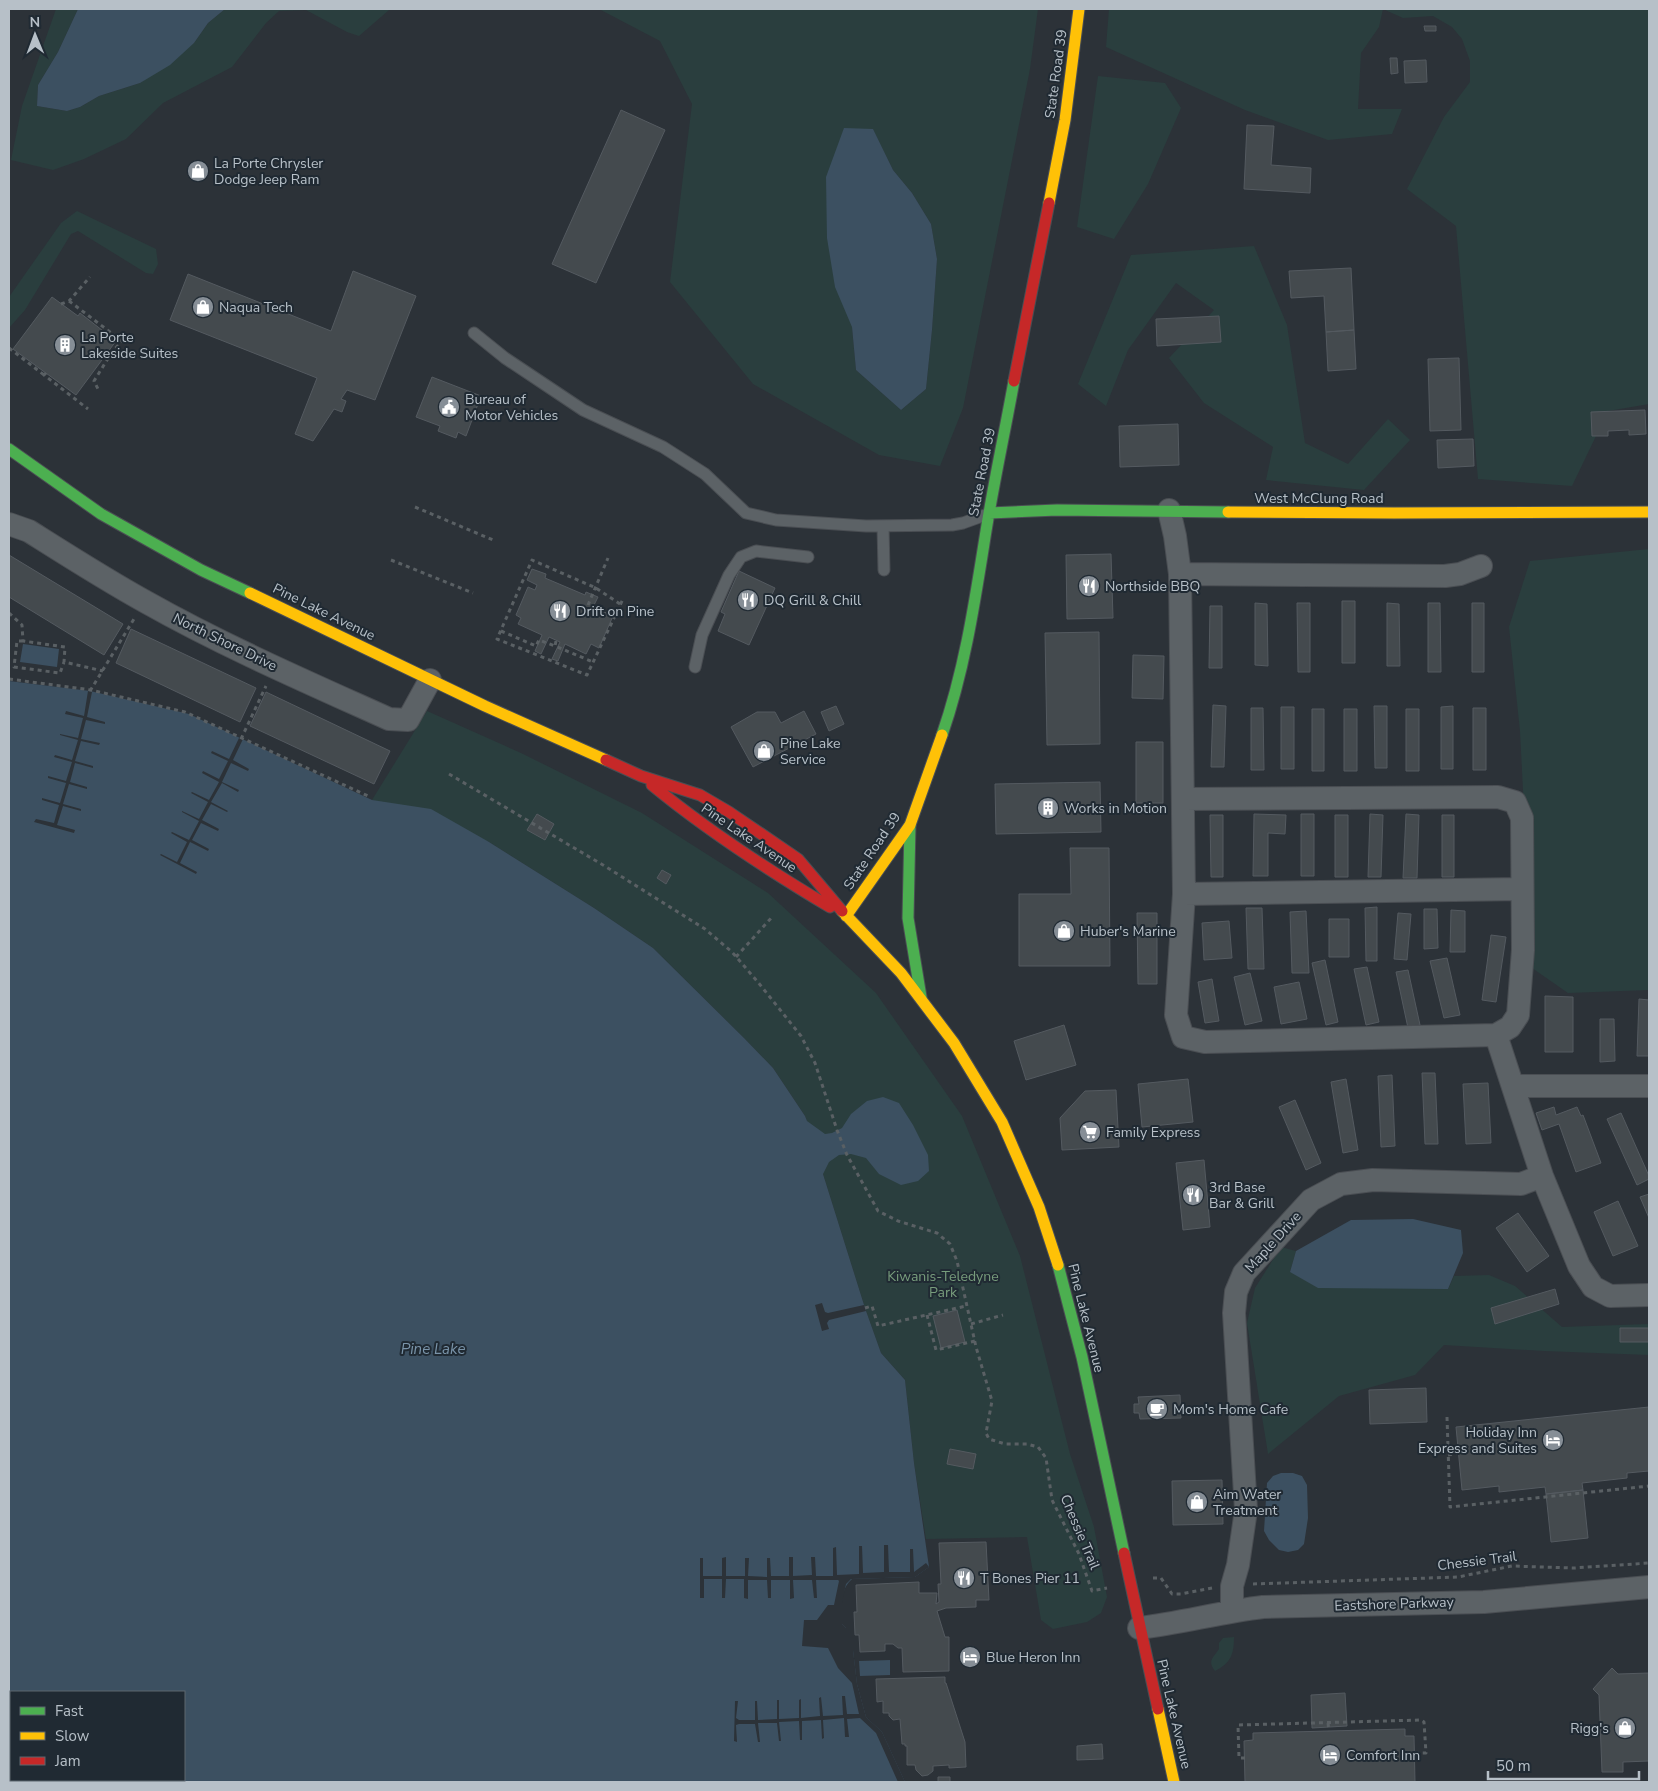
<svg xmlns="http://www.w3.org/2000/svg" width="1658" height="1791" font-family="'Nunito Sans',sans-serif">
<rect width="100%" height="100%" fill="#2c3238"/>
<path fill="#2a3e3e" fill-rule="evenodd" d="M56 9H78L58 52 38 85 37 106 67 111 80 107 99 96 140 83 194 43 208 23 225 9H427L389 10 359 36 347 32 306 10 279 11 266 23 232 67 163 103 126 139 84 159 53 170 11 160 22 106Z
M599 9H1038L1030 69 963 408 940 466 879 455 753 384 670 282 692 104 660 41ZM873 130 893 170 912 193 931 224 937 259 932 330 926 389 901 410 856 370 852 327Z
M1109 9H1649V404L1608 411 1572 486 1478 479 1456 226 1407 189 1444 117 1470 82V61L1462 39 1452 27 1433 16 1403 18 1383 9 1379 27 1361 53 1358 109H1402L1392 134 1328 140 1245 110 1106 47Z
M1098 76 1165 83 1181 108 1148 184 1114 239 1077 227Z
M77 211 156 249 158 264 153 274 146 273 78 231 71 234 25 310 9 328V297L61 223Z
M1254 246 1287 325 1305 443 1348 464 1388 419 1410 440 1364 490 1266 480 1273 447 1204 403 1169 358 1214 310 1176 283 1128 350 1106 406 1078 384 1131 255Z
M1649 549V990L1568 993 1532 968 1520 731 1509 627 1530 561Z
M427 711 521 753 642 813 768 893 876 993 962 1116 1020 1256 1070 1454 1094 1527 1107 1597 1101 1613 1087 1622 1053 1629 1041 1620 1027 1537 926 1539 914 1463 905 1380 881 1353 865 1308 823 1174 818 1150 805 1116 773 1068 744 1038 653 948 594 908 489 842 372 800Z
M1281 1247 1296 1251 1290 1272 1448 1289 1454 1276 1489 1275 1515 1286 1562 1327 1649 1324V1355L1544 1351 1444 1345 1415 1375 1339 1396 1268 1454 1247 1323 1255 1288Z
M1234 1637C1234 1654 1231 1663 1215 1671 1207 1661 1213 1658 1219 1649V1643L1223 1638Z"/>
<path fill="#3c5061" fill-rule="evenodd" d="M78 9H225L208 23 194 43 170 65 140 83 99 96 80 107 67 111 37 106 38 85 58 52Z
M844 128 873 129 893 170 912 193 931 224 937 259 932 330 926 389 901 410 856 370 852 327 835 287 827 238 826 177Z
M23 644 59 649 57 667 20 662Z
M9 681 90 691 189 714 372 800 431 809 489 842 594 908 653 948 744 1038 773 1068 805 1116 807 1121 825 1134 832 1133 842 1128 851 1114 867 1101 883 1097 899 1103 913 1125 928 1155 929 1171 918 1181 901 1185 879 1174 866 1158 851 1154 839 1155 829 1162 823 1174 865 1308 881 1353 905 1380 914 1463 929 1567 915 1577 852 1579C839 1590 842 1609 842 1624L846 1628H853V1650L857 1684 866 1717 882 1732 905 1782H9ZM11 1692H184V1780H11Z
M1413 1219 1461 1230 1463 1253 1448 1289 1318 1288 1290 1272 1296 1251 1351 1220Z
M1281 1473H1293L1302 1476 1307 1485 1308 1518 1304 1544 1298 1550 1288 1552 1279 1550 1269 1540 1264 1531 1267 1483 1273 1476Z
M890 1660V1675L860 1676 859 1661Z"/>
<path fill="#2c3238" d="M88 691 92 692 87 717 105 722V724L86 720 81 739 100 743 99 745 81 741 75 761 93 766V768L75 763 70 782 87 787V789L69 784 63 804 81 809V811L63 806 57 825 75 830 74 833 34 822 36 819 54 823 59 805 42 800V798L60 803 66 783 48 778V776L66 781 72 762 54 757 55 755 72 760 78 740 60 735V734L78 738 83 718 65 714 66 711 84 716Z
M239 738 243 739 233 760 249 769 248 771 231 763 222 782 239 790 238 792 222 783 211 802 228 811 227 812 211 804 202 820 219 829 218 831 201 823 192 840 209 849 208 851 190 842 180 863 197 872 196 874 160 855 161 854 177 862 187 842 171 833 172 832 189 840 199 821 182 812V811L199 819 208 802 191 793 192 792 209 800 219 782 202 773 203 771 219 779 228 761 211 753 212 751 229 759Z
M822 1303 825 1312 828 1313 864 1305 866 1311 829 1320 827 1323 829 1329 822 1331 815 1305Z
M884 1545H888L889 1572H910V1549H913L914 1572 926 1563 929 1567 915 1577 851 1579 846 1584 842 1603V1624L846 1628H853V1650L857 1684 866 1717 882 1732 905 1782H898L876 1733 860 1718 847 1719 849 1737H845L844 1718 823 1720 824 1738 822 1739 821 1720 802 1721V1740H800L799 1721 779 1722 781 1741H779L777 1723H758L760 1742H758L755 1724H739L736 1725 737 1742 734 1741 735 1701H738L736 1718 739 1720H755V1701H757L758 1720 777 1719V1700H779V1719L799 1718V1700L801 1699V1718L820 1716 819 1698 821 1697 823 1716 843 1715 842 1696H845L847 1714H859L852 1683 838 1668 828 1648 802 1646 804 1620H817L828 1605H834L839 1581 838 1580H816L817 1598H814L812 1580H793L794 1598 790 1599V1580H771V1598H768L767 1580H748V1599L744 1598V1579H726L725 1598H722V1579H704V1598H700V1558H703V1576H722V1558L726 1557V1576H745V1558H749L748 1576 767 1577V1558H770L771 1576H789V1557H793V1576L812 1575 811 1557H815L816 1576H833V1548L836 1547 837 1575 859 1574V1546H862L863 1573 884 1572Z"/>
<path fill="#444a4e" stroke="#545a60" d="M1424 26H1436V31H1425Z
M1390 58H1397L1398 73 1391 74Z
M1426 60 1427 82 1405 83 1404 61Z
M621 110 665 130 596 283 552 264Z
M1247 125 1274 126 1271 165 1311 168 1310 193 1244 189Z
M1351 268 1354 330 1326 332 1324 296 1291 298 1289 271Z
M353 271 416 296 375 400 347 390 341 399 346 401 342 412 334 409 313 441 295 434 317 378 170 320 188 274 331 331Z
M52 297 78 316 80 313 116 341 76 395 13 349Z
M1219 316 1221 342 1157 346 1156 319Z
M1354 330 1356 369 1328 371 1326 332Z
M1459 358 1461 430 1430 431 1428 359Z
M432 377 481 396 466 436 458 432 456 438 438 431 440 426 416 417Z
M1645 410 1646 434 1629 435V430L1608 431V436H1592L1591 412Z
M1178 424 1179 465 1120 467 1119 426Z
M1473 439 1474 466 1438 468 1437 440Z
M1111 554 1113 618 1067 619 1066 555Z
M9 555 123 624 104 655 9 597Z
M532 569 546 574 545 578 585 595 586 592 598 597 593 607 613 616 599 648 591 644 586 654 565 644 558 661 552 659 560 642 549 637 541 654 535 651 542 635 518 624 521 618 516 615 528 587 535 590 537 585 527 580Z
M739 571 775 588 749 645 718 631 725 614 721 612Z
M1342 601H1355V663H1342Z
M1255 603 1267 604 1268 666 1255 665Z
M1297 603H1310V672H1298Z
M1387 603 1399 604 1400 666H1387Z
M1428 603H1440L1441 672H1428Z
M1472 603H1484V672H1472Z
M1210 606H1222V668H1209Z
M131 629 256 688 240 722 116 663Z
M1099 632 1100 744 1047 745 1045 633Z
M1133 655 1164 656 1163 699 1132 698Z
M266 692 390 751 374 784 250 726Z
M1213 705 1226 706 1224 767H1211Z
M836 706 844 724 829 731 821 712Z
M1374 706H1387V768H1375Z
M1453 706V769H1441V707Z
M1281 707H1294V769H1281Z
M1251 708H1263L1264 770H1251Z
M1473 708H1486V770H1473Z
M1312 709H1324V771H1312Z
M1344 709H1357V771H1344Z
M1406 709H1419V771H1406Z
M804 711 816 734 753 767 731 727 757 712H775L781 723Z
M1136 742H1163V803H1136Z
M1100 782 1101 832 996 834 995 784Z
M537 814 554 824 545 840 527 830Z
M1254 814 1286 815 1285 834 1268 833V876H1253Z
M1301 814H1314V876H1301Z
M1370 814 1383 815 1381 877H1368Z
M1406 814 1419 815 1417 878H1403Z
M1210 815H1223V877H1211Z
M1335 815H1348V877H1335Z
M1442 815H1454V877H1442Z
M1070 848H1109L1110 966H1019V894H1071Z
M662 870 671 875 666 884 657 878Z
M1377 907V961H1366L1365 908Z
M1246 908H1262L1264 969H1248Z
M1424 909H1437L1438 948 1424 949Z
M1451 910 1465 911V952H1450Z
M1306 911 1309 973H1292L1290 912Z
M1137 913H1157V984H1138Z
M1398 913 1411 914 1407 960 1394 959Z
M1329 919H1349V957H1329Z
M1229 921 1232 958 1204 960 1202 923Z
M1491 935 1506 937 1496 1002 1482 1000Z
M1447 958 1460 1015 1444 1018 1430 961Z
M1325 960 1338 1022 1326 1025 1312 963Z
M1367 967 1379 1022 1366 1025 1354 969Z
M1408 970 1420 1025 1408 1028 1396 972Z
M1250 973 1262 1021 1245 1025 1234 977Z
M1212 979 1219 1021 1205 1023 1198 982Z
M1299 982 1307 1019 1281 1024 1274 987Z
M1545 996 1573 997V1052H1545Z
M1639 999 1649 1000V1056H1637Z
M1600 1019H1614L1615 1061 1600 1062Z
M1064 1025 1076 1065 1026 1080 1014 1041Z
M1422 1073H1435L1438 1144H1425Z
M1392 1075 1395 1146 1381 1147 1378 1076Z
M1188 1079 1193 1122 1142 1127 1138 1084Z
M1346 1079 1358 1150 1343 1153 1331 1082Z
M1488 1083 1491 1143 1466 1144 1463 1084Z
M1116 1090 1119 1147 1062 1150 1060 1118 1085 1091Z
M1295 1100 1321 1163 1306 1170 1279 1107Z
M1554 1107 1556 1115 1577 1107 1581 1116 1583 1115 1601 1163 1576 1172 1559 1124 1542 1130 1536 1113Z
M1621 1113 1649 1176V1179L1637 1185 1607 1119Z
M1204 1160 1210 1227 1183 1230 1176 1163Z
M1649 1194V1218L1640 1197Z
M1618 1201 1638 1246 1613 1256 1594 1212Z
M1518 1213 1549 1256 1527 1272 1496 1228Z
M1555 1289 1559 1304 1495 1324 1491 1308Z
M957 1310 965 1342 941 1348 933 1316Z
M1620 1328H1649V1342H1620Z
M1426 1388 1427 1422 1370 1424 1369 1390Z
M1180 1395 1181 1418 1140 1419 1139 1413H1134V1404H1139L1138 1397Z
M1649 1407V1471L1627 1473V1478L1582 1483 1583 1490 1546 1494 1545 1487 1499 1492V1486L1462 1490 1456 1427Z
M950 1449 976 1454 973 1469 947 1464Z
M1222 1480 1223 1524 1173 1525 1172 1481Z
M1583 1490 1588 1538 1551 1542 1546 1494Z
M986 1542 989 1600H976V1607L946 1608 937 1611 945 1637H949V1671L903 1672 902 1648H898L893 1644H885V1651L860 1652 859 1635H855L854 1612H857L856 1585 919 1582V1593H937L936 1604 939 1602 938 1584H941L939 1543Z
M1612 1668 1618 1674 1649 1673V1761L1623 1762V1772H1602L1599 1695 1593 1689Z
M945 1677V1683H946L965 1742 966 1767 949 1768V1765L933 1766V1771L928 1775 922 1776 916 1770 915 1765H907V1746H905V1744H902L900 1719 893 1720 889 1716V1713H883V1701L877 1702 876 1679Z
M1345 1693 1347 1726 1312 1728 1311 1695Z
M1405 1729V1736H1414L1415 1782H1245L1244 1741 1253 1740V1733Z
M1102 1744 1103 1759 1077 1760V1746Z
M938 1777H950V1782H938Z"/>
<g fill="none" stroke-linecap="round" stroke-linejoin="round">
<g stroke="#4a4e53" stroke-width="13">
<path id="lane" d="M474 333 505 358 583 410 663 447 705 474 746 513 776 520 866 526 952 525 963 523 988 514
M883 526 884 570
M695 667 702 635 729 575 741 557 756 551 808 557"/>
</g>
<g stroke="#4a4e53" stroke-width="24">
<path id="street" d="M1169 510 1175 536 1180 574 1184 894 1176 1015 1183 1037 1205 1042 1496 1035 1510 1027 1518 1015 1523 950 1522 818 1515 802 1498 797 1183 799
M9 524 29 531C67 555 106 580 146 602 224 646 307 682 389 719L408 720 430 680
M1180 574 1445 576 1460 574 1481 566
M1184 894 1521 889
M1496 1035 1542 1176 1579 1266 1593 1287 1610 1296 1649 1295
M1513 1086H1649
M1232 1611V1586L1238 1565 1246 1510 1234 1313 1236 1292 1244 1273 1311 1200 1341 1184 1373 1180 1521 1184 1542 1176
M1139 1628C1181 1623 1221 1612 1263 1607L1484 1602 1649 1587"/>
</g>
<g stroke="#4a4e53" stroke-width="13">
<path id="fast" d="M9 449 101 514 201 570 250 593
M989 513 1057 510 1228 512
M942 735C965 669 975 600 986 531 994 481 1005 431 1014 381
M910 825 908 918 921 997
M1058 1265 1082 1357 1124 1553"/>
</g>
<g stroke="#4a4e53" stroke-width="13">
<path id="slow" d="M1049 203 1065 120 1079 9
M1228 512 1394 513 1649 512
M250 593 485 706 606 760
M842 911 901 973 954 1043 1002 1122 1039 1207 1058 1265
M846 916 910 825 942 735
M1158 1709 1174 1782"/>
</g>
<g stroke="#4a4e53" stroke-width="13">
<path id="jam" d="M1014 381 1049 203
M606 760 641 776 700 795 729 812 798 859 842 911
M652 785C708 831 768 870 830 907
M1124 1553 1158 1709"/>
</g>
<path stroke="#5a6064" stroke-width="3" stroke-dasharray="4 4" stroke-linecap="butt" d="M69 301 122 341 112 352 94 381 99 391
M61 304 69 301 90 277
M9 348 44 375 42 378
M46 373 44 375 88 409
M415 507 493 540
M391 560 473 593
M620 604 596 588 532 560 497 639 587 675 623 599
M588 605 608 558
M9 613 22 625 23 641 65 647 64 662 103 671
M501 631 536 646 539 640 555 646
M23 641H17L14 667 60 673 64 662
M556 641 555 646 593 662
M9 679 91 690 185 712 368 796
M90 691 134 619
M241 739 266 686
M449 774 603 865 705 929 732 952 757 981 801 1036 815 1063 837 1130 847 1155 878 1211 898 1221 937 1233 950 1244 957 1261 976 1347 992 1401 986 1433 989 1439 1005 1444H1027L1038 1447 1046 1458 1052 1500 1079 1554 1092 1591 1107 1588
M736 957 773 916
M865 1308 872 1306 878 1326 966 1306
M927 1315 936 1350 975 1341
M971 1324 1003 1315
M1447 1417 1450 1507 1649 1486
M1448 1455 1458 1453
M1153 1578H1161L1172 1594H1181L1212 1588
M1253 1584 1458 1577 1512 1566 1574 1568 1649 1563
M1328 1723 1329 1731
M1245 1758H1239L1238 1725 1421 1720 1424 1722 1426 1753H1415"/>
<use href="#lane" stroke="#5c6266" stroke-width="11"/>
<use href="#street" stroke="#5c6266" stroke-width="22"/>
<use href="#fast" stroke="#4caf50" stroke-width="11"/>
<use href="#slow" stroke="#ffc107" stroke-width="11"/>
<use href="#jam" stroke="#c62828" stroke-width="11"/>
</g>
<defs>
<g id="shop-disc" transform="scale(1.125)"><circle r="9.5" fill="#868e96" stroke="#202a33"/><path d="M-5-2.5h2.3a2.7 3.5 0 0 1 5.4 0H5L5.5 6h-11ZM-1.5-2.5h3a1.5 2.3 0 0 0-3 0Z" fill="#fff"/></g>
<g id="building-disc" transform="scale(1.125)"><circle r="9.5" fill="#868e96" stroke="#202a33"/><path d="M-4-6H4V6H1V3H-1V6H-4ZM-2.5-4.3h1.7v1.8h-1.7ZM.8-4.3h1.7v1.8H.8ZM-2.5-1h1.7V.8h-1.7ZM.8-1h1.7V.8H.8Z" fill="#fff"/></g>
<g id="civic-disc" transform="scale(1.125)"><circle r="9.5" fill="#868e96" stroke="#202a33"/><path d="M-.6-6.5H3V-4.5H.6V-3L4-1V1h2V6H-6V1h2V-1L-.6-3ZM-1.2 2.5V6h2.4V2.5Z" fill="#fff"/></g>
<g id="restaurant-disc" transform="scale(1.125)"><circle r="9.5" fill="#868e96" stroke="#202a33"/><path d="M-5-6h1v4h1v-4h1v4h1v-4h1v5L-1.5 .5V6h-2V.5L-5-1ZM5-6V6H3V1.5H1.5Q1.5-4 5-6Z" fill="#fff"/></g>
<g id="supermarket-disc" transform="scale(1.125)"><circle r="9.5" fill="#868e96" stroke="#202a33"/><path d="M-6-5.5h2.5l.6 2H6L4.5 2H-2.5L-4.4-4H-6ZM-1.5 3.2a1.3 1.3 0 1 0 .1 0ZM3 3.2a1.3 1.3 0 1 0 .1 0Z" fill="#fff"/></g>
<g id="cafe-disc" transform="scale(1.125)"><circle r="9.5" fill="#868e96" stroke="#202a33"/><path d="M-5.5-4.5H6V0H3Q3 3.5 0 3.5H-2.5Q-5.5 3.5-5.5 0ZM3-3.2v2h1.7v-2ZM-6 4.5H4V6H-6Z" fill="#fff"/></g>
<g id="hotel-disc" transform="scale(1.125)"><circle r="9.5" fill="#868e96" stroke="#202a33"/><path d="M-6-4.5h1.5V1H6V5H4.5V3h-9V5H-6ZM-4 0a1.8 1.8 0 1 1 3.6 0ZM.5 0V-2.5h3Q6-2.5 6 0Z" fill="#fff"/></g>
</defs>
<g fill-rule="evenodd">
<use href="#shop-disc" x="198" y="171"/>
<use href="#shop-disc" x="203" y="307"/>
<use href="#building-disc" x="65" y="345"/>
<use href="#civic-disc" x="449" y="407"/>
<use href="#restaurant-disc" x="1089" y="586"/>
<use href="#restaurant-disc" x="748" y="600"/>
<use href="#restaurant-disc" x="560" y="611"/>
<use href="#shop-disc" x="764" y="751"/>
<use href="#building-disc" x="1048" y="808"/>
<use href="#shop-disc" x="1064" y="931"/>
<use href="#supermarket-disc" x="1090" y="1132"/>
<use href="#restaurant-disc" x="1193" y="1195"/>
<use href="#cafe-disc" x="1157" y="1409"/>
<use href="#hotel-disc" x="1553" y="1440"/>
<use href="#shop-disc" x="1197" y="1502"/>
<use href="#restaurant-disc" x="964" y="1578"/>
<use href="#hotel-disc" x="970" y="1657"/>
<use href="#shop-disc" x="1625" y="1728"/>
<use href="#hotel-disc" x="1330" y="1755"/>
</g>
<g text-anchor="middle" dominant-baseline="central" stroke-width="4" stroke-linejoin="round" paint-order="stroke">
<g font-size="14" fill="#b7c0c8" stroke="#202a33">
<text transform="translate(1056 74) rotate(-82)">State Road 39</text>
<text transform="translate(982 472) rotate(-79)">State Road 39</text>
<text x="1319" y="498">West McClung Road</text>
<text transform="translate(324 612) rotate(26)">Pine Lake Avenue</text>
<text transform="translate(225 642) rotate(26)">North Shore Drive</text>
<text transform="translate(749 838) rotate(34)">Pine Lake Avenue</text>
<text transform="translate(872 851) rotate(-56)">State Road 39</text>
<text transform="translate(1273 1242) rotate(-48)">Maple Drive</text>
<text transform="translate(1086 1318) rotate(76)">Pine Lake Avenue</text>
<text transform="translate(1080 1532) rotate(67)">Chessie Trail</text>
<text transform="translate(1477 1561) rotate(-7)">Chessie Trail</text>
<text transform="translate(1394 1604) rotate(-2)">Eastshore Parkway</text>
<text transform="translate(1174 1714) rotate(77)">Pine Lake Avenue</text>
</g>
<g font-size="14" fill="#b7c0c8" stroke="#202a33" text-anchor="start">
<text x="214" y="163">La Porte Chrysler<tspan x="214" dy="16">Dodge Jeep Ram</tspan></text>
<text x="219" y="307">Naqua Tech</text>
<text x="81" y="337">La Porte<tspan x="81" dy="16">Lakeside Suites</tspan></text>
<text x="465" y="399">Bureau of<tspan x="465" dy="16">Motor Vehicles</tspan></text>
<text x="1105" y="586">Northside BBQ</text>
<text x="764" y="600">DQ Grill &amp; Chill</text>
<text x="576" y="611">Drift on Pine</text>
<text x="780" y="743">Pine Lake<tspan x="780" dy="16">Service</tspan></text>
<text x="1064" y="808">Works in Motion</text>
<text x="1080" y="931">Huber's Marine</text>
<text x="1106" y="1132">Family Express</text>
<text x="1209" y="1187">3rd Base<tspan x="1209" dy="16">Bar &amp; Grill</tspan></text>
<text x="1173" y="1409">Mom's Home Cafe</text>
<text x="1537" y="1432" text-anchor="end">Holiday Inn<tspan x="1537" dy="16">Express and Suites</tspan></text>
<text x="1213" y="1494">Aim Water<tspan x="1213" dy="16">Treatment</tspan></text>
<text x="980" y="1578">T Bones Pier 11</text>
<text x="986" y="1657">Blue Heron Inn</text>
<text x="1609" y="1728" text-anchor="end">Rigg's</text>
<text x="1346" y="1755">Comfort Inn</text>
</g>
<g font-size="14" fill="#779c7c" stroke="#202a33">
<text x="943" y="1276">Kiwanis-Teledyne<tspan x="943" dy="16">Park</tspan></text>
</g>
<g font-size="15" font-style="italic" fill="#7a94a9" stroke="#202a33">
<text x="433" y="1349">Pine Lake</text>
</g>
</g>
<rect width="1658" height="1791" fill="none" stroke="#b7c0c8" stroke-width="20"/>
<rect x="10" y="1691" width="175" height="90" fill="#202a33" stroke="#5c666f"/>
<rect x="20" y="1707" width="25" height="8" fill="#4caf50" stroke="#5c666f"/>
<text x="55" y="1716" font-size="15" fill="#b7c0c8">Fast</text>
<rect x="20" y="1732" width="25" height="8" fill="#ffc107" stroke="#5c666f"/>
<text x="55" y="1741" font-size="15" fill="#b7c0c8">Slow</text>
<rect x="20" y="1757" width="25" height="8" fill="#c62828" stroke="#5c666f"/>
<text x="55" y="1766" font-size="15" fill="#b7c0c8">Jam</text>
<g transform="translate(35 35) rotate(359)" stroke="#202a33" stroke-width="4" paint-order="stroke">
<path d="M0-4L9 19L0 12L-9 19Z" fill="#b7c0c8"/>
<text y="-8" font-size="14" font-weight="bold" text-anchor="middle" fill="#b7c0c8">N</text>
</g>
<path d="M1488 1771v8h151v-8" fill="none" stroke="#b7c0c8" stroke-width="2.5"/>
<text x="1496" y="1771" font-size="15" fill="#b7c0c8" stroke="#202a33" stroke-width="4" paint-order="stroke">50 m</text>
</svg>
